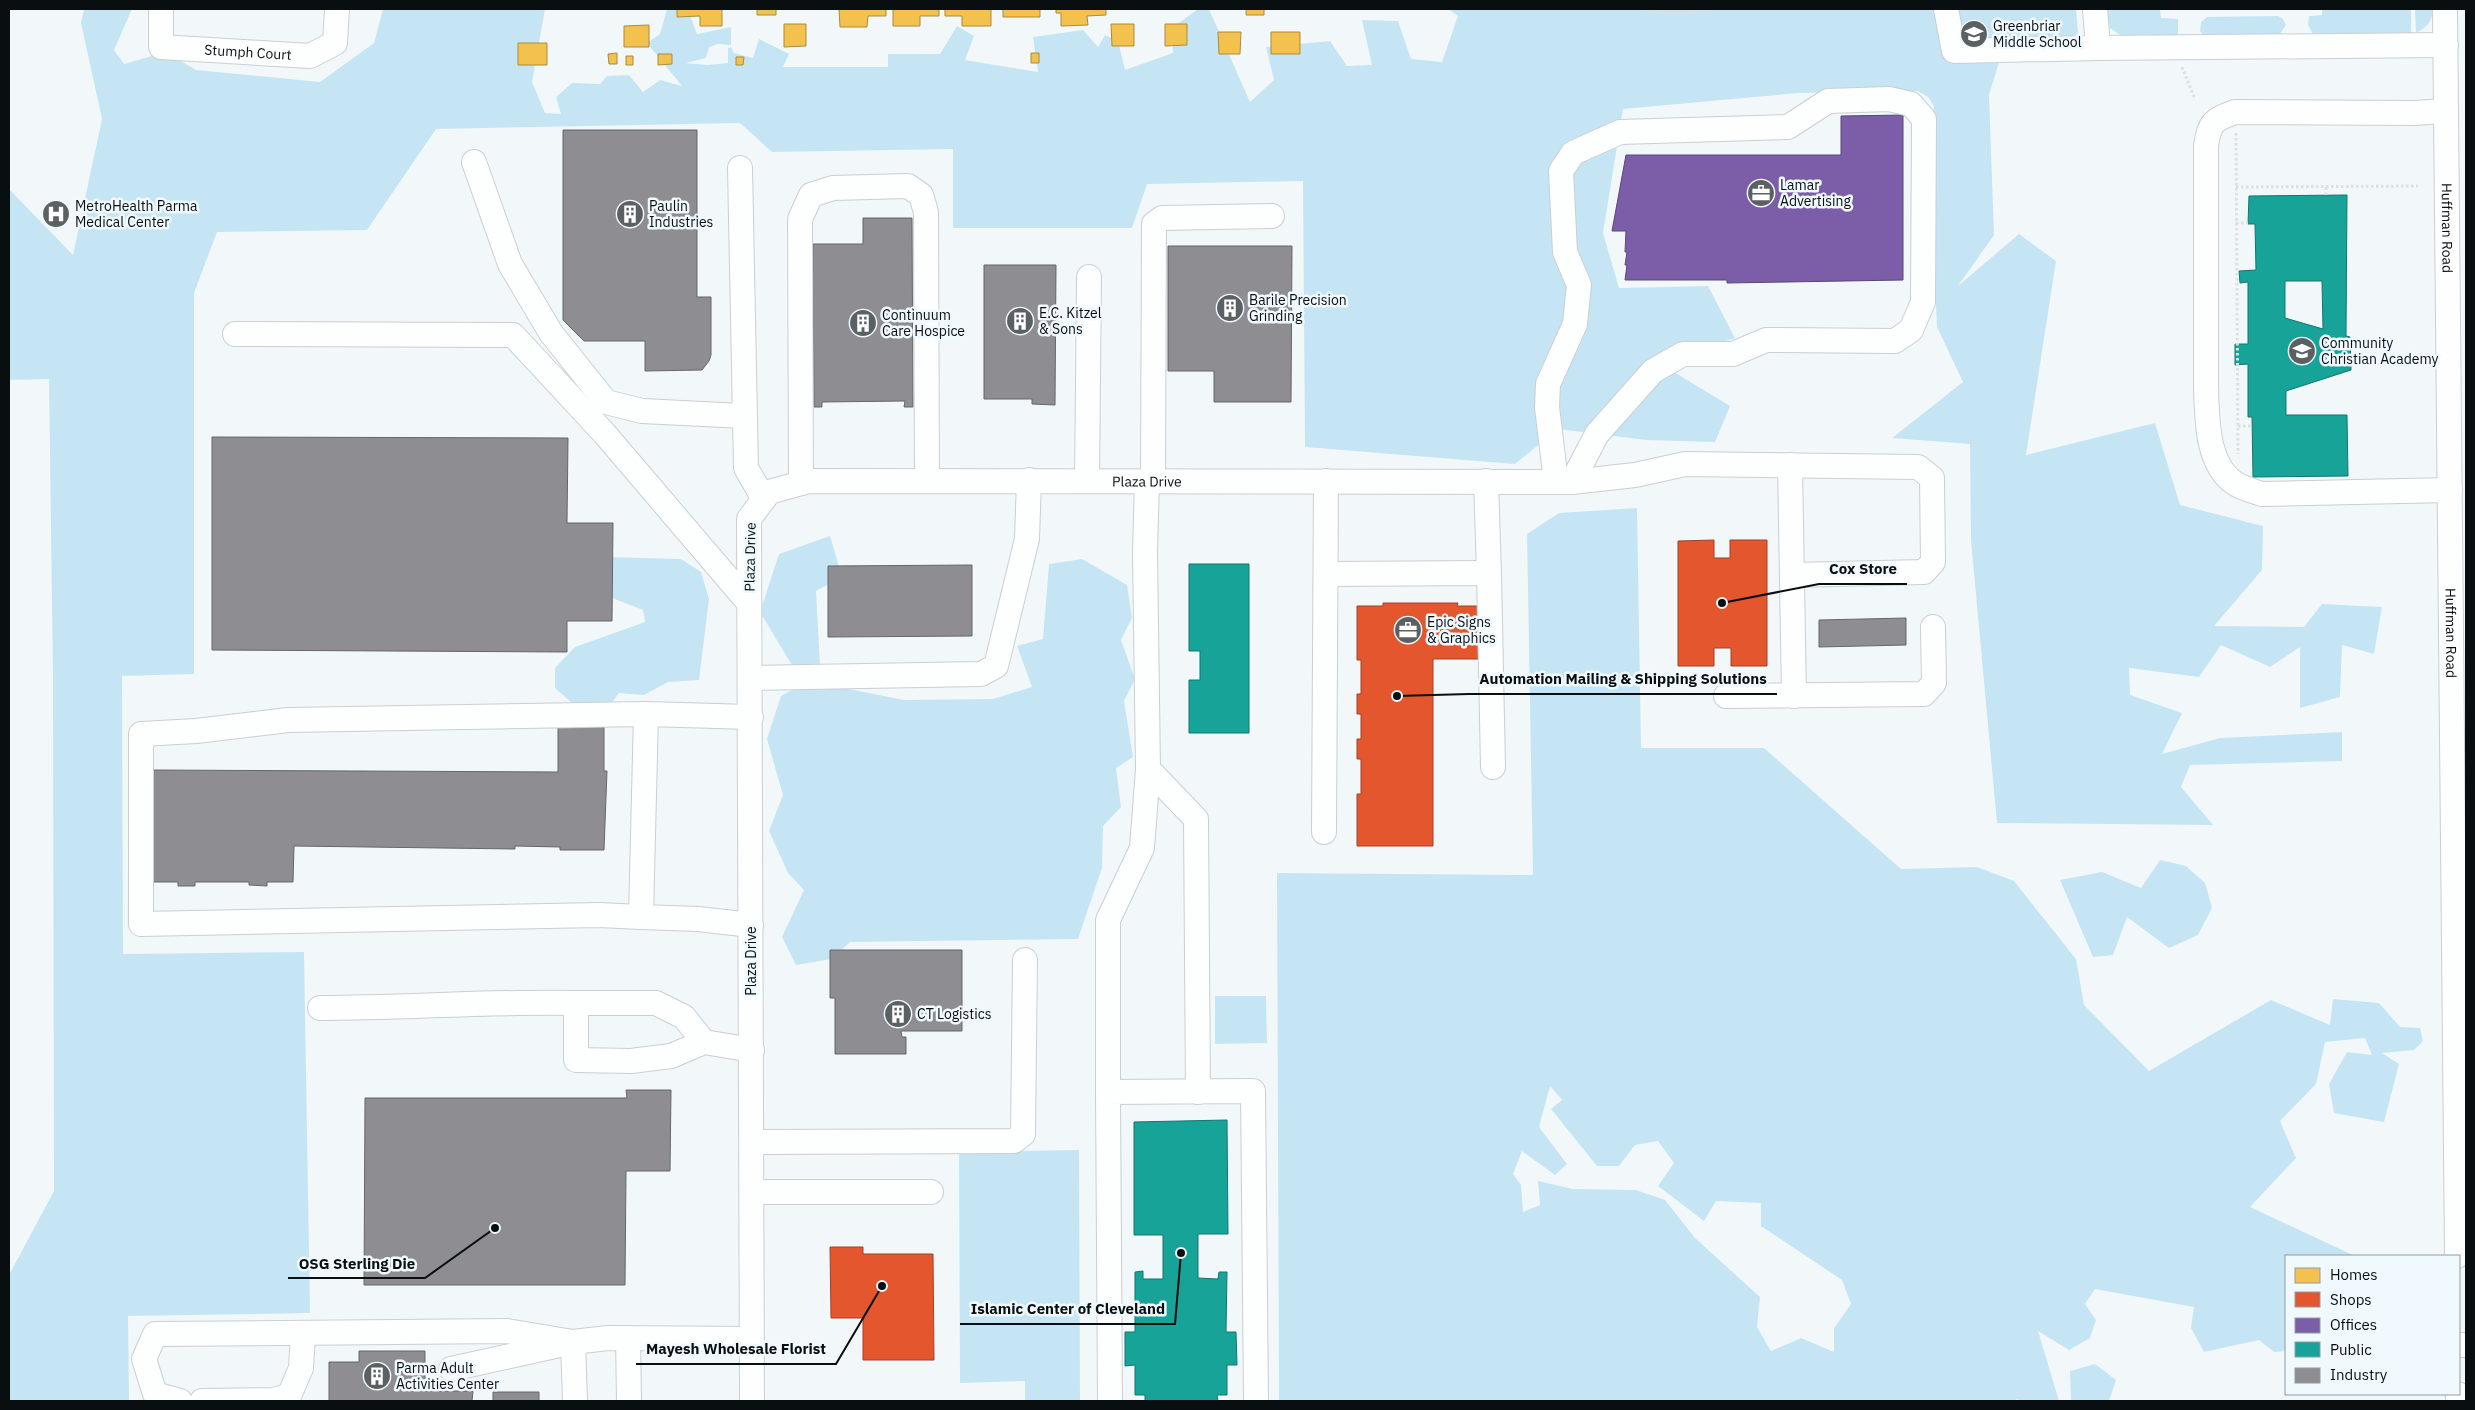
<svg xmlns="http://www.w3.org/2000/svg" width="2475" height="1410" font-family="'IBM Plex Sans',sans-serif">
<rect width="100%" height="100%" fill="#f2f8fa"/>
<path fill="#c6e5f4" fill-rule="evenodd" d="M84 9H132L114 50 124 64 166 52 196 70 320 82 374 43 383 9H545L532 82 545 113 561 114 556 97 572 83 600 84 607 76 629 75 643 92 660 80 682 86 647 43 660 34 667 9 688 10 697 34 731 27V45L718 44 709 47 706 58 686 63 707 65 728 63V48L731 47 734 53 753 58 759 39 789 54 783 67H888V54H940L957 26 974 36 965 60 1038 72 1033 37 1083 30 1098 47 1105 35 1118 41 1125 70 1173 53 1172 28 1198 9H1209L1250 102 1274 80 1266 47 1330 41 1347 66 1372 65 1362 20 1398 21 1411 59 1442 62 1458 16 1448 9H1934L1943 47 2000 59 1989 95 1994 235 1958 286 2019 234 2056 261 2026 455 2155 423 2180 505 2263 526 2262 570 2214 626 2304 627 2322 604 2382 607 2374 654 2342 645 2340 697 2300 708V647L2270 667 2221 645 2199 677 2129 668 2130 695 2182 713 2162 754 2220 738 2342 732V761L2190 765 2181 787 2213 825 1997 823 1971 540 1970 444 1892 438 1963 382 1937 327 1932 225 1934 106 1928 97 1918 91 1798 93 1623 109 1603 233 1619 288 1708 286 1735 338 1659 363 1730 406 1715 442 1646 440 1558 429 1515 464 1305 447 1303 181 1147 184 1132 228H953V149L772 152 740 123 436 129 367 230 217 232 194 293V674L122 676 123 954 304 952 310 1313 128 1316 129 1401H9V1275L54 1191 53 678 49 379 9 380V189L73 255 102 119 81 23Z
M1954 9H2076L2078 33 2069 39C2041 39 1972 48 1956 20 1955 18 1955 12 1954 9Z
M2106 9H2160L2161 18 2178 19V36L2123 37 2110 28Z
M2322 9H2411V33L2313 34 2308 25 2309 16 2322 15Z
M2415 9H2433C2433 21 2426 28 2416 33Z
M2278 16 2283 19 2286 25 2279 35 2205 37 2200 31 2201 22 2207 17Z
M1637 508 1641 748H1764L1901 869 1977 867 2014 881 2076 959 2084 1005 2149 1071 2271 1000 2330 1025 2333 999 2379 1003 2400 1027 2420 1028 2423 1041 2414 1050 2382 1053 2399 1064 2384 1122 2334 1113 2329 1084 2347 1052 2372 1055 2365 1038 2325 1042 2316 1084 2280 1121 2296 1158 2250 1207 2355 1256H2286V1351L2274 1352 2259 1340 2204 1352 2191 1328 2194 1307 2095 1289 2085 1304 2096 1320 2090 1338 2069 1350 2038 1331 2059 1401H2020L2017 1399 2015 1401H1279L1277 873 1533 875 1527 534 1559 513ZM1550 1086 1562 1100 1551 1109 1597 1166H1619L1635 1145 1658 1141 1674 1163 1658 1186 1704 1221 1716 1201 1761 1203V1226L1842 1280 1851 1304 1834 1328V1352L1801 1338 1771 1351 1757 1327 1760 1297 1695 1238 1665 1200 1636 1190 1573 1189 1538 1181 1540 1205 1523 1212 1521 1185 1513 1174 1522 1151 1555 1175 1567 1164 1539 1127Z
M830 536 842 577 816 591 820 666 793 667 760 612 779 554Z
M606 557 681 559 701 572 709 599 699 680 668 682 644 695 619 693 611 704 580 710 555 688V668L575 647 645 622 643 610 607 596Z
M1082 559 1127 585 1132 618 1121 640 1135 679 1124 701 1133 757 1116 768 1121 807 1103 826 1102 868 1078 939 850 942 832 959 796 965 782 937 804 890 788 873 769 831 783 795 767 739 781 696 808 681 904 700 993 699 1032 687 1017 646 1043 639 1049 564Z
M2160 860 2186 866 2205 883 2212 908 2198 935 2169 948 2127 917 2113 955 2093 957 2060 880 2102 872 2141 888Z
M1215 996H1266L1267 1043 1215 1044Z
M1079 1150 1080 1401H1025V1381L960 1383 959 1152Z
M2095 1364 2116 1380 2109 1401H2071L2070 1371Z"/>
<path fill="#f2c14e" stroke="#ac8b3c" d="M677 9H722V26H700V16L677 17Z
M757 9H776V15H757Z
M839 9H886V16H868L867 27H840Z
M893 9H939V16H920V26H893Z
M945 9H991V26H962V16H945Z
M1003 9H1040V17H1003Z
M1056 9H1106V15L1087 16 1088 25 1061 26V13H1056Z
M1246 9H1264V15H1246Z
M784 24H806V46L784 47Z
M1111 24H1134V46H1112Z
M1165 24H1187V45L1165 46Z
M649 25V47H624V26Z
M1218 32H1241L1240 54H1219Z
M1271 32H1300V54H1271Z
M518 43H547V65H518Z
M617 53V64H609L608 54Z
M1031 53H1039V63H1031Z
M658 54H672V64L658 65Z
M626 56H633V65H626Z
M736 57H744L743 65H736Z"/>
<path fill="#e4572e" stroke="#a24125" d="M1714 540V558H1730V540H1767V666H1731V648H1714V666H1678V541Z
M1383 603H1458L1457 606H1481V659H1433V846H1357V794H1361V759H1357V739H1361V714H1357V694H1361V660H1357V606H1383Z
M830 1247H863V1254H933L934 1360H863V1318H831Z"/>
<path fill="#7b5ea7" stroke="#59467a" d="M1903 115V280L1727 283V280H1625L1627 265H1625L1627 252H1625L1626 231H1612L1626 155H1841V116Z"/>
<path fill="#17a398" stroke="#137670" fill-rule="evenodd" d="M2347 195 2346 336 2350 337 2351 370 2286 391V415H2347L2348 476 2253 477 2252 417H2248V364L2235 365V344H2248V282L2240 283 2239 271 2256 270 2255 224H2248L2249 196ZM2285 281H2322L2323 329 2285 318Z
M1189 564H1249V733H1189V680H1200V651H1189Z
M1227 1120 1228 1234H1198V1278L1218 1279 1219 1272H1227L1226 1332H1236L1237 1365H1227V1395H1217L1218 1401H1145V1395H1135V1365L1125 1366V1332H1135V1272L1143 1271V1279H1163V1235H1134V1122Z"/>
<path fill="#8d8d92" stroke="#65676b" d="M563 130H697V297H711V355L709 361 702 370 645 371V341H584L563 320Z
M863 218H912L913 407H904L905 401 822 402V407H814L813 244H863Z
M1168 246H1292L1291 402H1214V371H1168Z
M984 265H1056L1055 405 1032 404V399H984Z
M212 437 568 438 567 523H613L612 621H567V652L212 650Z
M972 565V636L828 637V566Z
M1906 618V645L1819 647V620Z
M558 726 604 727V771H607L604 850H560V847L515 846V849L294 846 293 882H267V886L249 885V882H195V886H178V882H151L152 770 558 772Z
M830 950H962V1031H901L902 1037H906V1054H835V998H830Z
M626 1090H671L670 1171H626L625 1285H364L365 1098H627Z
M359 1351H425V1391H473L472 1401H329V1362H359Z
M493 1392H539V1401H493Z"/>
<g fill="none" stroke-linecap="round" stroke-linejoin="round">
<g stroke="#c9cfd2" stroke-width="26">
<g id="minor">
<path id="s1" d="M161 9V47L310 56 335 43 337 9"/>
<path d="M1946 9 1954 51 2098 48"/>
<path d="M2095 9 2098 48 2446 45"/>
<path id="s2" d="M2445 9 2457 1256"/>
<path d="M2446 111 2414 113 2235 112C2213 120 2210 122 2206 145V386C2207 416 2206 462 2233 482 2241 488 2253 491 2262 494L2450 490"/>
<path d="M474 162 510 264 551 333 606 402 642 411 744 416"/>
<path d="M740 168 746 468 764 499"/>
<path d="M235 334 513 335 604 433 749 603"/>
<path d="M1790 465 1794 696"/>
<path d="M1153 480 1154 224 1162 218 1272 216"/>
<path d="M1087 481 1089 277"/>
<path d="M1486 481 1489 573"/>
<path d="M1556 482 1547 407 1548 384 1575 324 1579 285 1565 252 1561 171 1573 153 1620 132 1788 127 1828 101 1889 99 1911 104 1924 119 1923 302 1911 330 1895 341 1766 340 1733 354H1683L1653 371 1597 434 1572 482"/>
<path d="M801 483 800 219 811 195 833 188 908 186 921 195 926 212 927 481"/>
<path d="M1326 574 1489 573 1493 767"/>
<path d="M751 678 981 674 996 666 1027 539 1029 480"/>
<path d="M1726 696 1924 694 1934 683 1933 627"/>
<path d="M751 717 646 714 641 917 698 919 751 925"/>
<path d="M1148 769 1196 819 1198 1092"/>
<path d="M1324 832 1326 481"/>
<path d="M641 917 599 915 141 924V734L196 731 288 720 646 714"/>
<path d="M576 1003H656L684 1017 704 1042"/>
<path d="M320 1008C406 1008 491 1001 576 1003V1060L631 1061 671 1056 704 1042 752 1050"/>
<path d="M1108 1092V920L1142 848 1148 769 1145 552 1147 480"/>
<path d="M752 1142 1014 1141 1023 1134 1025 960"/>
<path d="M752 1192H931"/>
<path d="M628 1338 629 1401"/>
<path d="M2459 1345H2466"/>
<path d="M451 1369 564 1344"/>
<path d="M2458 1394V1401"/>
<path d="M180 1401 155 1394 144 1359 155 1334 507 1331 573 1342"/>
<path d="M202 1401 273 1400 289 1396 301 1368 303 1333"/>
<path d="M575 1401 573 1342 608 1338 752 1339"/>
<path id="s3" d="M752 1401 749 519 769 492 809 481 1572 482 1635 475 1685 464 1918 467 1932 478 1933 562 1924 572 1792 575"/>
<path d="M1110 1401 1108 1092 1253 1091 1256 1401"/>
</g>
</g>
<path stroke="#dee0e0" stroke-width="3" stroke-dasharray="2.5 2.5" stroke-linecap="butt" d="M1643 9C1665 14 1684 15 1707 9
M2182 67 2195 99
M2236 133 2238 454
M2236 187 2418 186
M2326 195V187
M2236 223H2248
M2238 426H2252"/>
<use href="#minor" stroke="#fdfefe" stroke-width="24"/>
</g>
<defs>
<g id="school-disc" transform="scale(1.4375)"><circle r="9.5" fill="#5b6063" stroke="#eff9fe"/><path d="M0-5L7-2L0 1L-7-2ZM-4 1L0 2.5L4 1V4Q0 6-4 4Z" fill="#fff"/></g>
<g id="office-disc" transform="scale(1.4375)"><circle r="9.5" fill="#5b6063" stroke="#eff9fe"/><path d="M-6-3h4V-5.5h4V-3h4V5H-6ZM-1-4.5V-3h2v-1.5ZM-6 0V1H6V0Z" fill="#fff"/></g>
<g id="hospital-disc" transform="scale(1.4375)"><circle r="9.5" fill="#5b6063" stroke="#eff9fe"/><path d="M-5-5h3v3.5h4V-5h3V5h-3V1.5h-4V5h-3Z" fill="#fff"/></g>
<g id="building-disc" transform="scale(1.4375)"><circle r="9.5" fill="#5b6063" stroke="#eff9fe"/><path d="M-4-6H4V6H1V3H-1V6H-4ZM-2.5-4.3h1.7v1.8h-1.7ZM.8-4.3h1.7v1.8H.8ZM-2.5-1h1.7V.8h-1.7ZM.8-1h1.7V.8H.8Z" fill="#fff"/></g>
</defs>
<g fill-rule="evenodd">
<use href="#school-disc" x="1974" y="34"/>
<use href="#office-disc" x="1761" y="193"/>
<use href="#hospital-disc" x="56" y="214"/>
<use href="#building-disc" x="630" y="214"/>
<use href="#building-disc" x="1230" y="308"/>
<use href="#building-disc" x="1020" y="321"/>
<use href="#building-disc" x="863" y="323"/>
<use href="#school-disc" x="2302" y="351"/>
<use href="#office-disc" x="1408" y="630"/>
<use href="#building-disc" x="898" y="1014"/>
<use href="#building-disc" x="377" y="1376"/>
</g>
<g text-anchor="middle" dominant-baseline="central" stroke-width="5" stroke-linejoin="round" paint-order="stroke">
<g font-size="14" fill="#090e11" stroke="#eff9fe" text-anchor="start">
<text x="1993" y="26">Greenbriar<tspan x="1993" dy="16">Middle School</tspan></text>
<text x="1780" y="185">Lamar<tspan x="1780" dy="16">Advertising</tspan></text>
<text x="75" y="206">MetroHealth Parma<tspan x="75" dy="16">Medical Center</tspan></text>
<text x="649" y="206">Paulin<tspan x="649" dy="16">Industries</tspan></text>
<text x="1249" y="300">Barile Precision<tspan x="1249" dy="16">Grinding</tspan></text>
<text x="1039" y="313">E.C. Kitzel<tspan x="1039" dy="16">&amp; Sons</tspan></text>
<text x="882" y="315">Continuum<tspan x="882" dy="16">Care Hospice</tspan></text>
<text x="2321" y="343">Community<tspan x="2321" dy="16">Christian Academy</tspan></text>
<text x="1427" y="622">Epic Signs<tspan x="1427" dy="16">&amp; Graphics</tspan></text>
<text x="917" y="1014">CT Logistics</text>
<text x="396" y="1368">Parma Adult<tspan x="396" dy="16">Activities Center</tspan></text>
</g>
<g font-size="14" fill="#090e11" stroke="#eff9fe">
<text stroke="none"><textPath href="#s1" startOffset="125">Stumph Court</textPath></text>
<text stroke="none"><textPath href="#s2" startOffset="219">Huffman Road</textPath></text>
<text stroke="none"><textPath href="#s3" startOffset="1295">Plaza Drive</textPath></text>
<text transform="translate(750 557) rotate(-89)">Plaza Drive</text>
<text stroke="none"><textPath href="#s2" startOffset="624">Huffman Road</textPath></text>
<text transform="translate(751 961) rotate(-90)">Plaza Drive</text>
</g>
</g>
<path fill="none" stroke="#090e11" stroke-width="2" d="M1722 603L1819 584H1907M1397 696L1469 694H1777M495 1228L425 1278H288M1181 1253L1175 1324H960M882 1286L836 1364H636"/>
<g fill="#090e11" stroke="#eff9fe" stroke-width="2">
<circle cx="1722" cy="603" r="5"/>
<circle cx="1397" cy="696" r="5"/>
<circle cx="495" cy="1228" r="5"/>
<circle cx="1181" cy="1253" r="5"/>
<circle cx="882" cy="1286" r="5"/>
</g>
<g font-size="15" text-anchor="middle" font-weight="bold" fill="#090e11" stroke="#eff9fe" stroke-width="5" stroke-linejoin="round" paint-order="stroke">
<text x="1863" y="574">Cox Store</text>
<text x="1623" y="684">Automation Mailing &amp; Shipping Solutions</text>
<text x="357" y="1269">OSG Sterling Die</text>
<text x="1068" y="1314">Islamic Center of Cleveland</text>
<text x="736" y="1354">Mayesh Wholesale Florist</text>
</g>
<rect width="2475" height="1410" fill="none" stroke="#090e11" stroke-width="20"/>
<rect x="2285" y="1255" width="175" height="140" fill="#eff9fe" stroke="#939b9f"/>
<rect x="2295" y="1268" width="25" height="15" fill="#f2c14e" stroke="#939b9f"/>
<text x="2330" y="1280" font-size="15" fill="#090e11">Homes</text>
<rect x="2295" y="1292" width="25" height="15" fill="#e4572e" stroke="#939b9f"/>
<text x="2330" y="1305" font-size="15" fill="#090e11">Shops</text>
<rect x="2295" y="1318" width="25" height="15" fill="#7b5ea7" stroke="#939b9f"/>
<text x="2330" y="1330" font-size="15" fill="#090e11">Offices</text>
<rect x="2295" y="1342" width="25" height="15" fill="#17a398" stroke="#939b9f"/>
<text x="2330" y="1355" font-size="15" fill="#090e11">Public</text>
<rect x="2295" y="1368" width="25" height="15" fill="#8d8d92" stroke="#939b9f"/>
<text x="2330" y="1380" font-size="15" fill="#090e11">Industry</text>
</svg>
